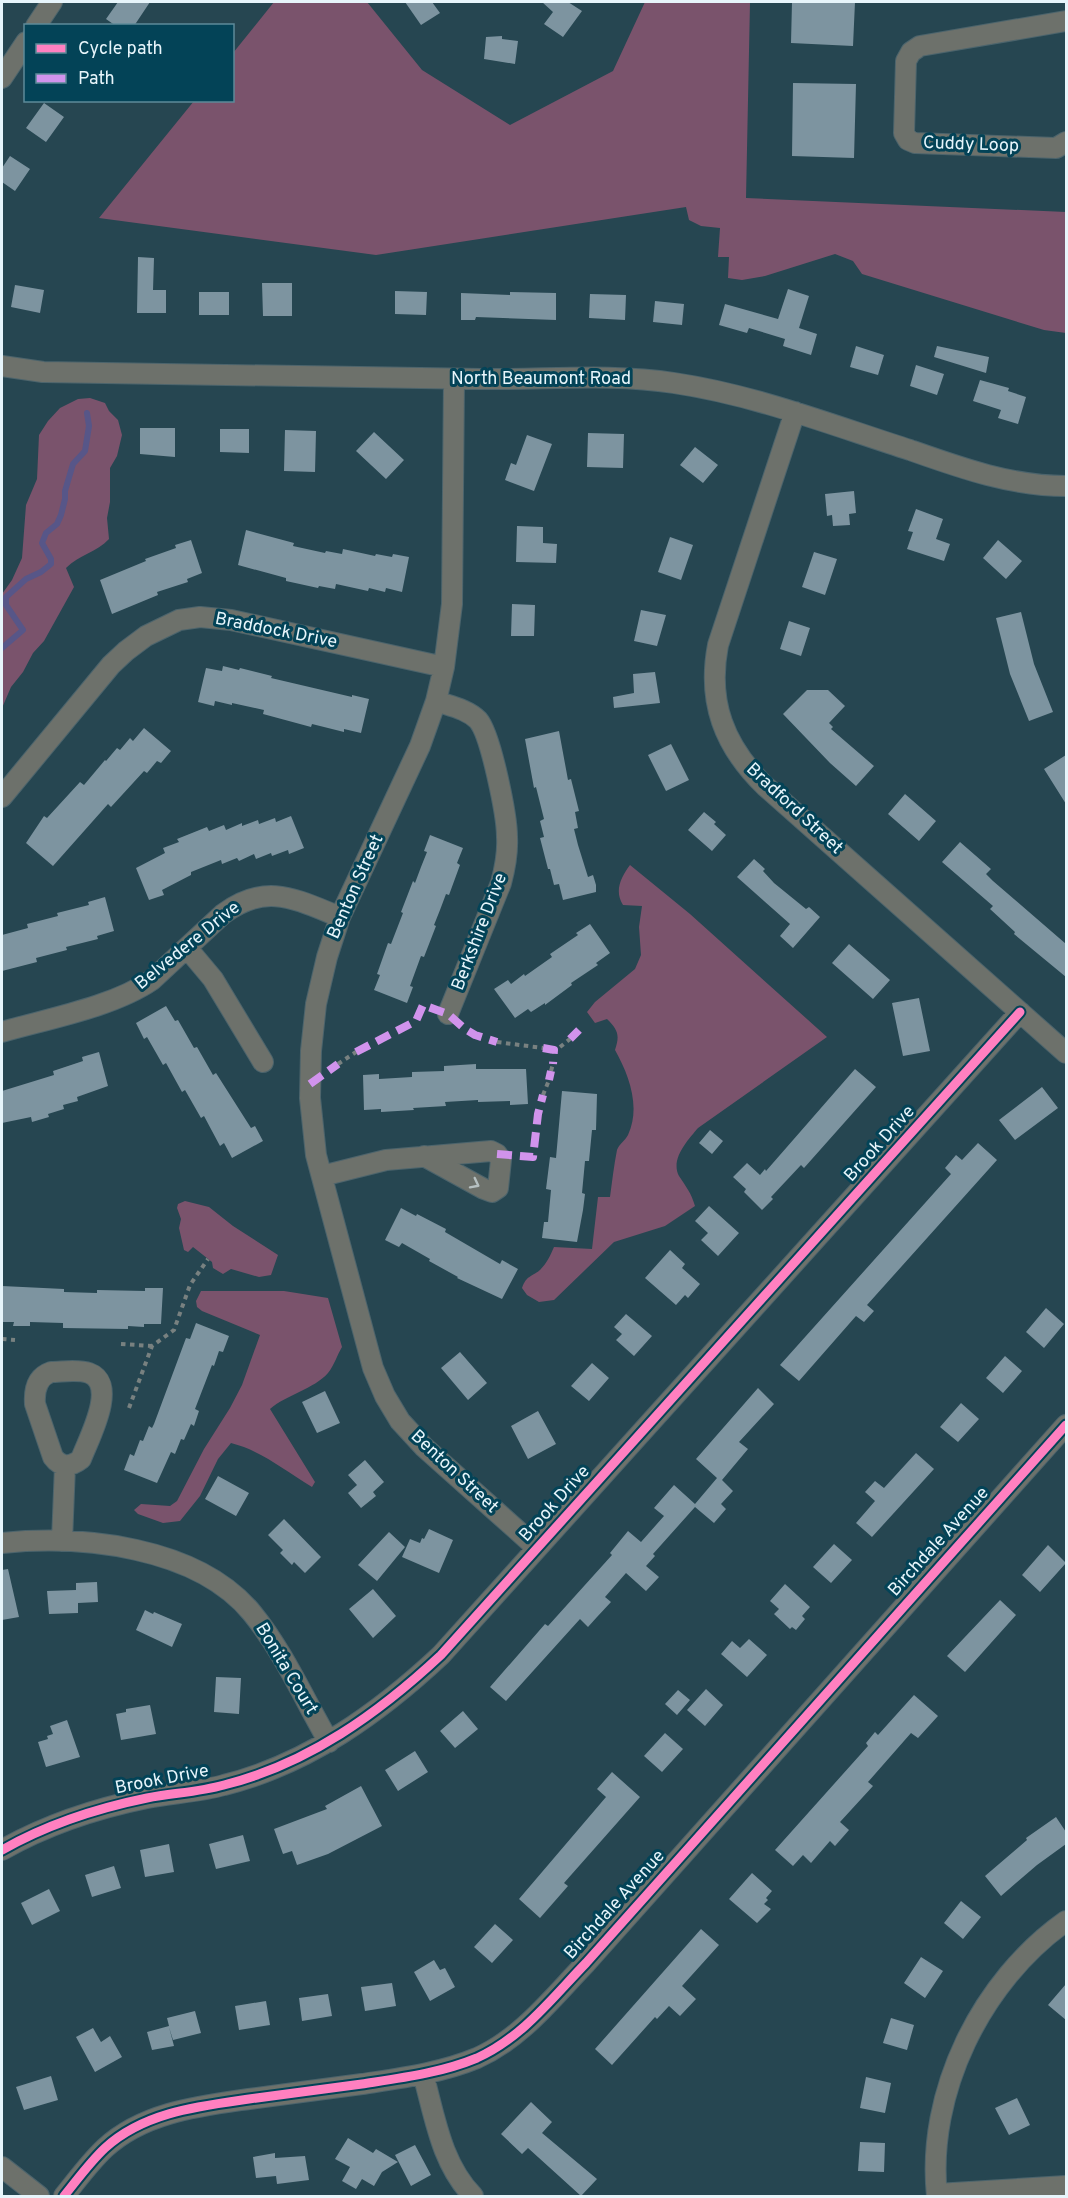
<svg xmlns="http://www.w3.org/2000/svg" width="1068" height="2198" font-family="Overpass,sans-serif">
<rect width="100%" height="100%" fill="#264651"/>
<path fill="#7a536c" d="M274 2H367L422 70 510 125 613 71 645 2H750L746 198 1066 212V333L1044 330 862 274 853 261 835 254 765 276 742 280 728 278 729 257H718L720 228 701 226 689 220 686 207 376 255 99 218 194 101 232 100 233 53Z
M90 398 105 403 109 411 118 420 122 435 117 456 110 468V502L107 518 109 539C97 552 79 555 66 568L74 587 44 641 33 653 23 672 11 687 2 708V594L12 580 22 558 26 505 37 479 39 435 48 421 60 408 78 399Z
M630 865 690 914 827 1037 698 1128C688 1140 670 1159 679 1176 686 1187 691 1192 695 1206L665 1226 614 1242 554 1300 539 1302 527 1295 522 1288C527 1275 530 1278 540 1270 547 1263 550 1256 554 1247L592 1249 598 1197H610C612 1182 614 1165 617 1150 619 1144 625 1141 628 1135 641 1107 629 1075 615 1050 620 1035 618 1030 607 1019L595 1023 587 1012 595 1002 635 969 641 955 639 927 642 906 623 905C614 891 621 877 630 865Z
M185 1201 209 1207 233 1226 278 1255 271 1275 259 1277 231 1269 223 1274 213 1268 212 1262 193 1247 188 1252 184 1250 179 1228 181 1219 177 1208 178 1204Z
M201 1291H284L328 1298 342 1347C337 1355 334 1366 328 1373 314 1389 286 1395 270 1409L315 1482 312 1487C284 1470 262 1451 231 1443L218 1459 200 1496 180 1521 163 1523 138 1514 134 1510 141 1504 170 1506 177 1501 204 1449 230 1408 242 1385 260 1335 202 1311 197 1307 196 1301Z"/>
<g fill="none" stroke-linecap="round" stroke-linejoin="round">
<path stroke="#575688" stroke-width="6" d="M2 648 23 630 6 605V597L26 579 41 572 51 564V559L42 543 46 533 57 524 61 515 65 499V491L73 464 85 451 89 426 87 413"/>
</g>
<path fill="#7d94a0" d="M118 2H150L134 26H116L106 19Z
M405 2H432L440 13 421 25Z
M542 2H568L582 11 563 37 544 24 553 12Z
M792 2H855L853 46 791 43Z
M502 36V39L518 41 515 64 484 59 486 37Z
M793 83 856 84 854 158 792 156Z
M44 103 64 117 46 142 26 128Z
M10 156 30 169 15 191 2 182V168Z
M138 257 154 258 153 290H166V313H137Z
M262 283H292V316H263Z
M15 285 44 290 40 313 11 307Z
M788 289 809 296 799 328 817 334 811 355 783 346 785 339 749 328 747 333 719 325 725 304 778 319Z
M395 291 427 292 426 315 395 314Z
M199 292H229V315H199Z
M510 292 556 293V320L476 317 475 320H461V293L510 295Z
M590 294 626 295 625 320 589 318Z
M655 301 684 304 682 325 653 322Z
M856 346 884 355 878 375 850 367Z
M937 346 989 357 986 373 934 357Z
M916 365 944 374 937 395 910 386Z
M980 380 1009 388 1008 391 1026 397 1018 424 998 418 1001 410 973 401Z
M140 428H175V457L140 454Z
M220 429H249V453L220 452Z
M285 430 316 431 315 472 284 471Z
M374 432 404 460 386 479 356 451Z
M588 433 624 434 623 468 587 467Z
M527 435 552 444 534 491 505 480 511 463 516 465Z
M695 447 718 465 703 483 680 465Z
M854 491 856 513 849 514 850 525 833 526 832 515 827 516 825 494Z
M916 509 943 519 936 539 950 544 944 561 907 549 913 532 908 531Z
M517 526 543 527V543L557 544 556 563 516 562Z
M246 530 294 543 293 546 325 553 326 551 342 554 343 549 375 556 376 554 392 557 393 554 409 557 402 592 386 588 385 592 369 588 368 591 336 584 335 589 319 586 318 588 286 581V578L238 565Z
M670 537 693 545 681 580 658 572Z
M191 540 202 573 187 579 188 582 157 592 158 595 112 614 100 580 146 561 145 559 176 548 175 545Z
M998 540 1022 561 1006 579 983 558Z
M814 552 837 559 825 595 802 587Z
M512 604 535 605 534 636H511Z
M641 610 666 615 657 646 634 641Z
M1021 612 1034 664 1053 712 1029 721 1010 674 996 618Z
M789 621 810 628 801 656 780 649Z
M223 666 239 670 240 668 272 676 271 678 352 697V695L369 699 361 733 344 729V732L312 724 311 727 263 714 264 710 232 703V705L215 701 214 706 198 702 206 668 222 671Z
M655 672 660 703 614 708 613 697 634 693 633 674Z
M807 690H828L845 706 829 723 833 727 831 729 874 766 856 786 830 763 783 714Z
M144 728 171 751 161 763 157 761 147 773 144 771 111 807 108 804 53 866 26 843 44 816 47 818 80 782 84 785 105 760 106 761 117 748 120 750 130 738 133 741Z
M559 731 568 780 571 779 579 811 575 812 578 828 574 829 578 845 588 877 593 875 596 885V892L563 900 559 884 554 885 550 869H548L540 838 544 837 540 821 544 819 536 787 534 788 525 739Z
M671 744 689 780 666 791 648 755Z
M1066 755V804L1044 769Z
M905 794 936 821 919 841 888 814Z
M704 812 716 822 714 824 726 835 712 851 688 830Z
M291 816 304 848 289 854 288 850 272 856 271 853 256 859 254 854 239 861 237 858 222 864 221 860 191 872V875L162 890 164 895 149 900 136 868 165 853 163 848 179 842 177 839 207 827 209 831 224 825 226 830 242 823V826L258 820 259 824 275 818 276 822Z
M430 835 463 848 457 863 460 865 449 895 446 894 440 910 434 925 436 926 424 957 421 956 410 986 413 987 407 1003 374 990 380 975 377 974 388 943 391 944 403 913 401 912 413 881 415 883 421 867 427 852 424 851Z
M960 842 991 869 986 874 993 881 1066 944V977L1014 934 1015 932 990 909 993 906 942 862Z
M754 859 765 869 763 871 774 883 806 909 809 907 820 917 793 948 780 936 790 924 737 877Z
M105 897 114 931 97 936 98 939 66 947 67 950 36 958 37 962 2 971V935L28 928 27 924 58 916 57 913 89 905 88 902Z
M590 924 610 953 596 963 598 965 571 983 572 985 545 1005V1003L531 1012 528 1009 515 1018 494 989 508 980 511 984 524 974 525 976 552 957 550 954 578 935 576 933Z
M849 944 890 980 873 999 832 963Z
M919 998 930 1051 903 1056 892 1003Z
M166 1006 175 1021 178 1020 194 1048 197 1047 213 1075 216 1073 251 1128 255 1126 263 1141 232 1158 224 1143 220 1146 204 1116 201 1118 185 1090 182 1092 166 1063 163 1065 147 1037 144 1039 136 1023Z
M99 1052 108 1086 77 1097 78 1101 63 1105 64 1109 48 1114 49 1117 32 1122 31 1117 2 1123V1091L54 1075 53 1071 83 1061 82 1057Z
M476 1064V1069H526L528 1104 510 1105V1101L478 1102V1100L445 1102 446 1106 413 1108 414 1110 381 1112V1109L364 1110 363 1075 379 1074V1079L412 1077V1072L444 1071V1066Z
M855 1069 876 1087 804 1168 801 1165 771 1197 773 1199 762 1210 744 1192 746 1189 733 1177 747 1163 760 1175 765 1169 766 1171Z
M1042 1087 1058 1108 1015 1140 999 1120Z
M562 1091 597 1094 596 1130H592L589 1161H585L582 1193 585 1194 583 1210 577 1242 542 1238 544 1222H548L551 1190 546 1189 550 1157 556 1158Z
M710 1130 723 1141 712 1154 699 1143Z
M978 1143 997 1160 867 1305 874 1311 864 1322 856 1316 799 1381 780 1365 951 1174 945 1168 956 1155 962 1160Z
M709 1206 739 1233 718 1256 701 1240 708 1233 695 1221Z
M401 1208 416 1216 417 1214 446 1229 445 1232 500 1264 502 1260 518 1269 502 1299 457 1278 458 1277 429 1261 430 1259 402 1243 399 1247 385 1240Z
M670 1250 685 1264 682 1268 700 1284 688 1298 685 1295 676 1305 645 1278Z
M2 1286 64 1289V1292L97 1293V1290L145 1291V1288H163L161 1324H144V1327L128 1326V1329L63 1328V1323L30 1322V1326H13L14 1322H2Z
M1046 1308 1064 1324 1044 1348 1026 1332Z
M626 1314 652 1336 634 1356 616 1340 622 1334 614 1327Z
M196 1323 229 1336 223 1352 219 1351 214 1366 212 1365 195 1409 199 1411 194 1426 191 1424 184 1440 181 1439 175 1454 171 1452 157 1483 124 1470 130 1454 134 1456 140 1440 143 1441 149 1426 152 1428 154 1424 186 1338 190 1339Z
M460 1352 487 1383 468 1400 441 1368Z
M1005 1356 1022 1371 1003 1393 986 1378Z
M592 1363 609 1378 589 1401 571 1386Z
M758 1388 774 1404 739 1442 748 1449 722 1480 733 1491 721 1504 726 1509 714 1523 695 1507 653 1554 655 1556 646 1566 659 1577 646 1591 626 1573 605 1597 611 1602 597 1617 588 1627 580 1619 506 1701 490 1687 545 1624 548 1626 612 1555 610 1553 628 1531 641 1542 664 1516 654 1508 674 1485 695 1504 717 1478 696 1459Z
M325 1391 340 1423 317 1433 302 1402Z
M961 1403 979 1419 958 1442 940 1427Z
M538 1411 556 1444 528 1459 511 1426Z
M916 1453 934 1469 872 1537 856 1523 875 1501 865 1492 875 1481 884 1488Z
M365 1460 384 1482 373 1492 376 1496 361 1508 348 1493 357 1485 348 1475Z
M218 1476 249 1493 236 1516 205 1499Z
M284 1519 321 1557 305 1573 294 1562 292 1565 280 1553 283 1550 268 1535Z
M429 1529 453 1540 439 1573 402 1557 410 1539 420 1543 422 1538 424 1539Z
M389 1532 405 1547 377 1581 358 1565Z
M834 1544 852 1560 831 1583 813 1567Z
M1048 1545 1066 1563 1040 1592 1022 1575Z
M8 1569 19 1617 2 1620V1570Z
M97 1582 98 1602 78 1603V1613L49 1614 47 1591 76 1590V1583Z
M785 1584 810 1607 802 1616 805 1619 796 1630 792 1627 790 1629 774 1614 779 1609 770 1601Z
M373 1589 396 1616 373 1638 349 1609Z
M1000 1600 1016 1615 965 1672 947 1656Z
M145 1610 153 1614 154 1612 182 1624 172 1647 136 1630Z
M749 1639 767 1655 747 1677 721 1654 732 1641 740 1648Z
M216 1677 241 1678 239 1714 214 1712Z
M706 1689 723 1705 705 1726 687 1710Z
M678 1690 690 1700 677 1715 665 1704Z
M914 1695 938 1716 918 1738 911 1733 868 1782 873 1786 840 1822 849 1830 835 1846 830 1841 811 1863 803 1855 793 1866 775 1850 868 1746 866 1743 875 1732 878 1735Z
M150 1705 156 1734 121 1740 116 1714 126 1712V1709Z
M463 1711 478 1729 455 1748 440 1731Z
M67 1720 80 1757 46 1767 38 1742 48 1739 47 1736 53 1734 50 1726Z
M665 1733 683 1749 662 1772 644 1756Z
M415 1751 428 1772 398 1791 385 1770Z
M612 1772 640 1797 564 1883 568 1886 540 1918 519 1899 606 1797 597 1789Z
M361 1786 382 1826 328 1854 297 1865 292 1851 283 1854 274 1829 327 1809 325 1806Z
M1056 1817 1066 1832V1844L1037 1865 1001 1896 985 1876 1027 1840 1026 1838Z
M243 1835 250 1861 216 1869 209 1844Z
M169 1844 174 1872 145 1877 140 1850Z
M114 1866 121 1888 92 1897 85 1875Z
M752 1873 772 1891 766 1898 768 1900 764 1904 771 1909 757 1923 729 1899Z
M49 1889 60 1911 32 1925 21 1903Z
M961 1901 981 1917 963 1939 944 1923Z
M495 1924 513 1940 492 1963 474 1947Z
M701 1929 719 1945 682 1986 696 1999 680 2016 669 2006 657 2019 655 2017 612 2065 595 2049Z
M921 1957 943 1971 925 1998 904 1983Z
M434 1960 440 1970 445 1968 455 1987 430 2001 414 1972Z
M392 1983 396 2006 365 2011 361 1987Z
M1066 1984V2020L1048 2005Z
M328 1994 332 2016 302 2021 299 1998Z
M266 2001 270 2025 239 2030 235 2006Z
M195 2011 201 2033 173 2040 169 2027 174 2046 152 2050 147 2032 169 2026 167 2018Z
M891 2018 914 2025 907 2050 883 2043Z
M93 2028 101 2042 110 2036 122 2057 95 2072 76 2037Z
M51 2076 58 2100 24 2110 16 2087Z
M866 2077 891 2083 885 2113 860 2108Z
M1017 2098 1030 2125 1009 2135 995 2108Z
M531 2102 552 2122 542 2133 597 2179 581 2196 528 2148 522 2154 501 2134Z
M348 2138 373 2153 376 2149 398 2162 382 2172 374 2186 362 2179 356 2189 342 2181 350 2167 335 2159Z
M860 2142 885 2143 884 2172 858 2171Z
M415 2145 431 2175 411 2186 395 2155Z
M275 2153V2158L305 2156 309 2180 277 2184 276 2176 256 2178 253 2157Z"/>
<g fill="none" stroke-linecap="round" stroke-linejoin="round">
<g stroke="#4c646c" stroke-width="22">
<path id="minor" d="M1066 21 920 46 911 52 906 61 904 133 908 140 915 143 1056 148 1066 142
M36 26 52 2
M2 78 26 42
M2 366 43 372C189 374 335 376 481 379 545 380 611 373 674 383 755 395 832 425 910 450 961 468 1011 486 1066 486
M454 379 452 604 444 667 436 701 420 746 340 917 327 957 316 1004 311 1051 310 1098 316 1155 373 1368 385 1396 400 1421 424 1447 537 1548
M795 412 718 645C707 702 724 746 765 786L1066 1053
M436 701C450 706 467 709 478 720 491 735 507 816 507 837 508 853 505 868 501 883L448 1014
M2 797 111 665 126 651 146 636 179 620 200 617 231 620 444 667
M187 948 213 979 263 1062
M2 1032C47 1019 113 1007 152 980L223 914C266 882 295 899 340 917
M322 1176 386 1160 491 1151 497 1154 501 1160 498 1188 492 1192 484 1189 424 1156
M51 1372C62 1372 78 1369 89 1373 119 1384 88 1440 81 1459 71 1467 61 1468 53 1457L35 1404C34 1390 37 1377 51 1372Z
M62 1541 65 1466
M2 1543C81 1535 197 1546 252 1613 283 1651 304 1699 329 1742
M2 1850C46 1825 98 1808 147 1798 173 1793 199 1792 224 1785 308 1764 379 1713 441 1655L1020 1012
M423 2074C435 2117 441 2163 473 2196
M2 2167 39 2196
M937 2194 1066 2186
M64 2196C77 2180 90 2162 105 2148 144 2112 200 2106 249 2099 287 2094 324 2089 362 2084 401 2078 441 2073 477 2058 522 2038 553 1997 586 1963L1066 1425
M937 2196C926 2093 981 1981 1066 1921"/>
</g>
<path stroke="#788180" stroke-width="4" stroke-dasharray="4.5 4.5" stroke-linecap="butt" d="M497 1042 543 1048
M560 1047 570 1039
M338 1064 356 1052
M551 1071 553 1064
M543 1095 549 1080
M2 1339 15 1340
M121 1344 152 1346
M129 1408 152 1346 174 1330 190 1285 208 1259"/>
<use href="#minor" stroke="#6d716b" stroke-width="20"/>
<path stroke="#d193ec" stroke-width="8" stroke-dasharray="15 8" stroke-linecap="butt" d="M570 1039 579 1030
M543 1048 554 1050 553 1064
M356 1052 416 1021 423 1005 448 1014 465 1029 475 1035 497 1042
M549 1080 551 1071
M310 1084 338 1064
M497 1154 533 1157 538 1114 543 1095"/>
<g stroke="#034357" stroke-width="13">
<path id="cycleway" d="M2 1850C46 1825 98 1808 147 1798 173 1793 199 1792 224 1785 308 1764 379 1713 441 1655L1020 1012
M64 2196C77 2180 90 2162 105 2148 144 2112 200 2106 249 2099 287 2094 324 2089 362 2084 401 2078 441 2073 477 2058 522 2038 553 1997 586 1963L1066 1425"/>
</g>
<use href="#cycleway" stroke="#ff80c0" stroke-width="9"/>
</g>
<defs><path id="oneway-chevron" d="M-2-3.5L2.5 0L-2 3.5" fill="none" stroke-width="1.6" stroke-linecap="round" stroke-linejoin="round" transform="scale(1.5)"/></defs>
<use stroke="#b6c0c1" href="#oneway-chevron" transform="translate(475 1184) rotate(27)"/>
<g text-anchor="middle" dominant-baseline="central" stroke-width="6" stroke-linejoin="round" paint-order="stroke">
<g font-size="18" fill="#e7f5fb" stroke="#034357">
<text transform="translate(971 145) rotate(2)">Cuddy Loop</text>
<text x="541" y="379">North Beaumont Road</text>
<text transform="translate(276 631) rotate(11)">Braddock Drive</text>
<text transform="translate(794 809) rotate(43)">Bradford Street</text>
<text transform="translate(356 887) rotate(-66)">Benton Street</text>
<text transform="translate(480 932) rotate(-69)">Berkshire Drive</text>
<text transform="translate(188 946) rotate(-39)">Belvedere Drive</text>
<text transform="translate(880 1144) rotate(-48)">Brook Drive</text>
<text transform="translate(454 1472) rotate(43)">Benton Street</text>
<text transform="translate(555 1504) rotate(-48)">Brook Drive</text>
<text transform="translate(939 1542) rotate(-48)">Birchdale Avenue</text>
<text transform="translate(286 1669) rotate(59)">Bonita Court</text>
<text transform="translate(162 1780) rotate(-11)">Brook Drive</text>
<text transform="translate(615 1905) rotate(-48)">Birchdale Avenue</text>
</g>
</g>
<rect width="1068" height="2198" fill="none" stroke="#e7f5fb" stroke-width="6"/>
<rect x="24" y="24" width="210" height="78" fill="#034357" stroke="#5e8a99" stroke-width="1.5"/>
<rect x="36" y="44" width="30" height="9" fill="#ff80c0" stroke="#5e8a99" stroke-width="1.5"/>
<text x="78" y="54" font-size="18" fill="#e7f5fb">Cycle path</text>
<rect x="36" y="74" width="30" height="9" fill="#d193ec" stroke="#5e8a99" stroke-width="1.5"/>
<text x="78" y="84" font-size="18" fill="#e7f5fb">Path</text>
</svg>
